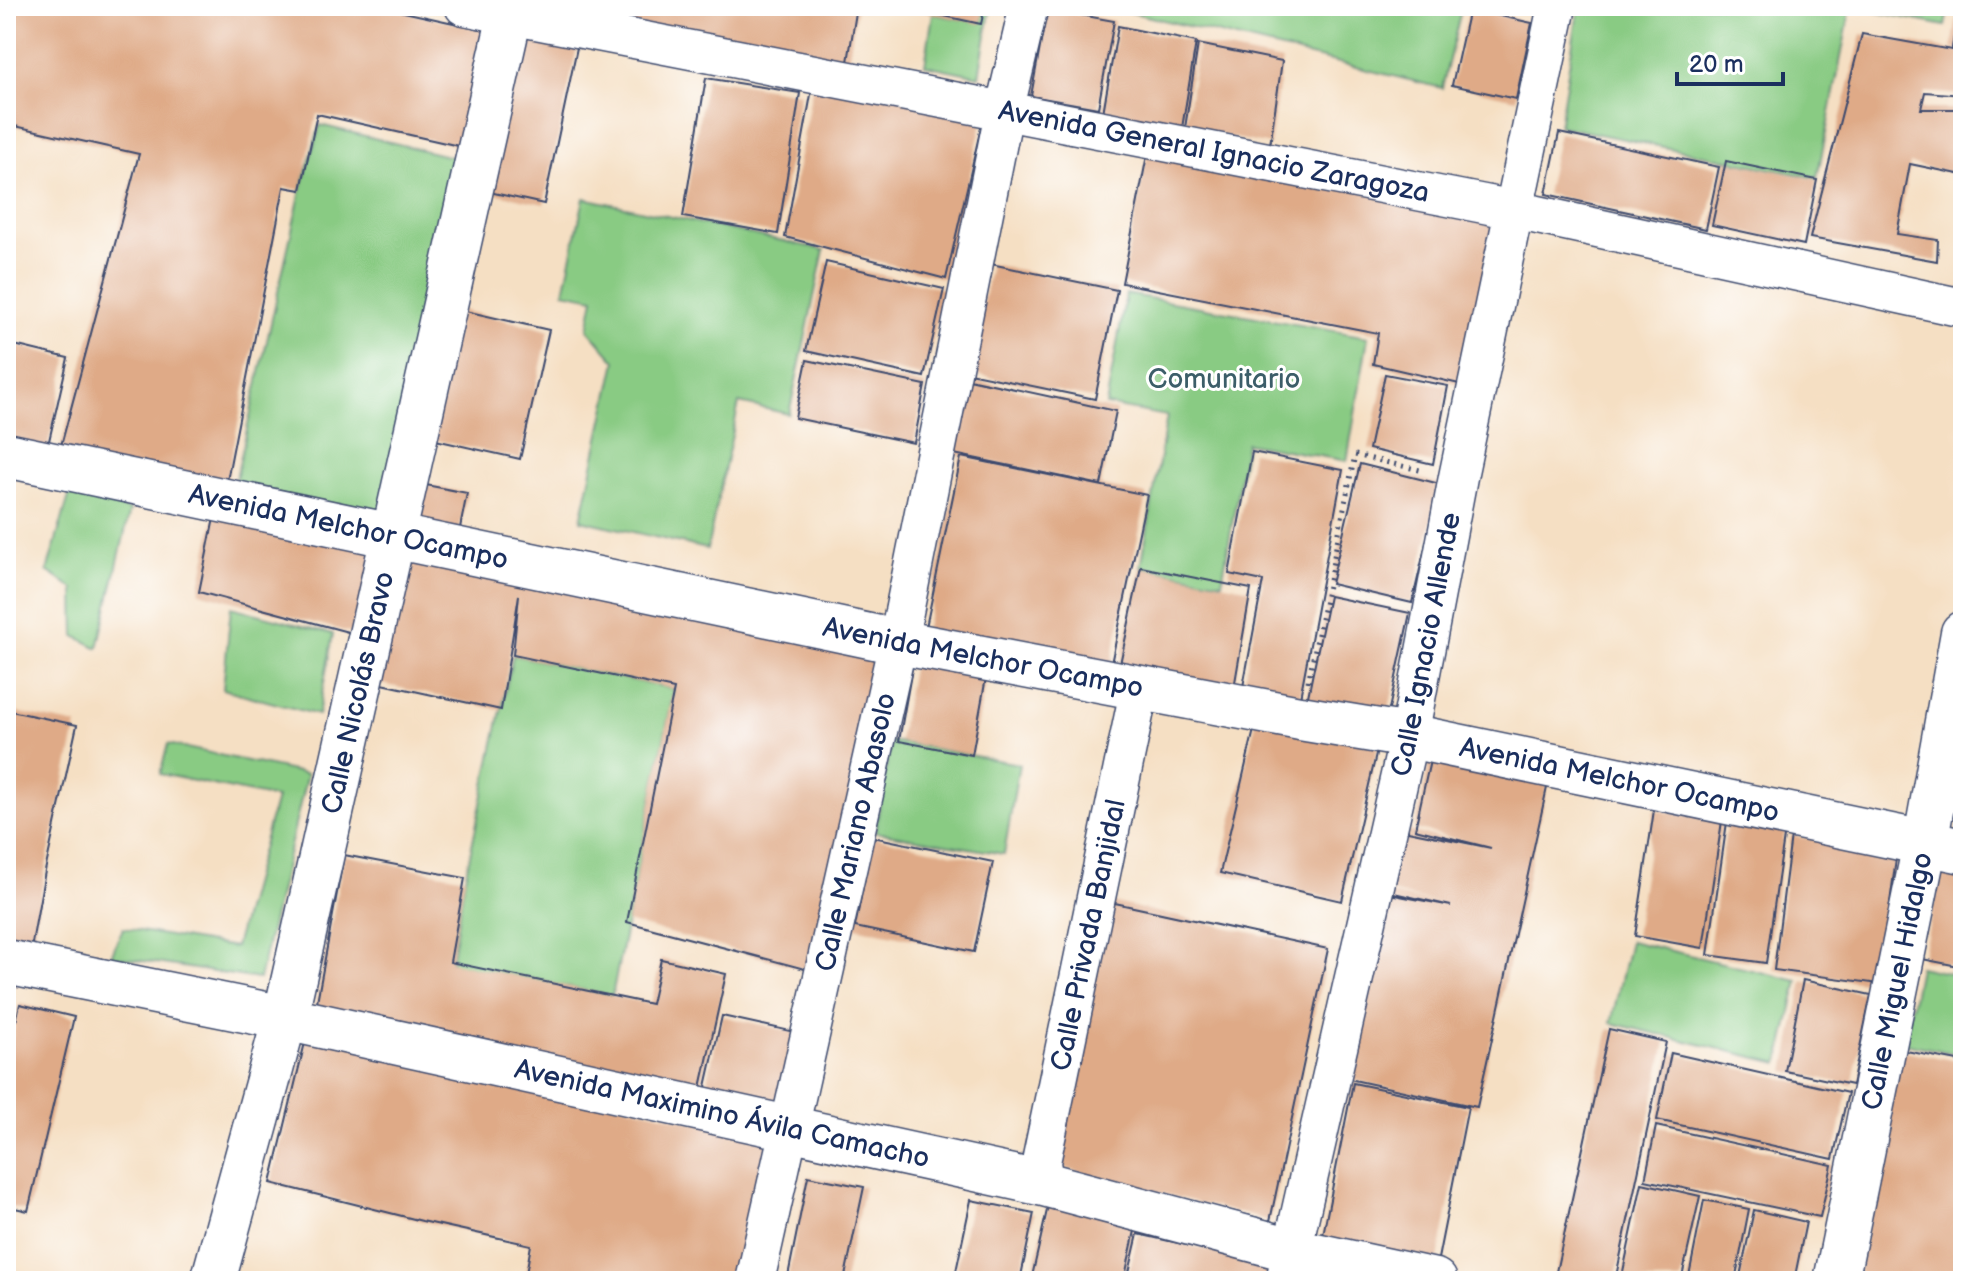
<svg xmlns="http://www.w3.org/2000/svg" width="1969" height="1287" font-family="'Balsamiq Sans',sans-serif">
<rect width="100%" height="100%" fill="#fff"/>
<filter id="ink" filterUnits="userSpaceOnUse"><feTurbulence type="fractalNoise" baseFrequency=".0125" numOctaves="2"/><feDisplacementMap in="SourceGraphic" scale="16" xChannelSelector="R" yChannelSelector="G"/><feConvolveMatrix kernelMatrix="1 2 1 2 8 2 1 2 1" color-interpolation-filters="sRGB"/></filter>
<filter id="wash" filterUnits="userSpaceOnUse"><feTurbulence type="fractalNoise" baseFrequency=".006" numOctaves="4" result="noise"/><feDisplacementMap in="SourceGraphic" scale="32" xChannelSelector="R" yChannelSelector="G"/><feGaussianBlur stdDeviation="1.8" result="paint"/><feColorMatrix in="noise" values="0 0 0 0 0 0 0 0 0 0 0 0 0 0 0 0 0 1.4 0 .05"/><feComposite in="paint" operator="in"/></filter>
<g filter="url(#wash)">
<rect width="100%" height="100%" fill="#f5dfc3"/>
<path fill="#89cb83" stroke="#527d70" stroke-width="2" d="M985 6H991L979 76 925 65 933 14 981 23Z
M1105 6H1462L1442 88Z
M1579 6H1949L1945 26 1851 7 1817 178 1559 126Z
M320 125 472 162 386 524 234 487 301 190Z
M584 198 824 250 789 414 739 403 707 549 581 520 616 361 588 329 594 298 564 292Z
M1126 294 1368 337 1347 461 1246 443 1222 582 1141 567 1167 416 1106 405Z
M70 493 130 510 98 648 75 636 74 589 47 571Z
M231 607 333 634 318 715 223 689Z
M513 655 674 689 612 996 451 963 465 878Z
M891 741 1019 764 1004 854 875 832Z
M168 744 307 774 259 979 111 956 123 928 235 947 276 798 160 774Z
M1630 941 1798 981 1779 1063 1611 1023Z
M1919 967 1963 976V1055L1904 1043Z"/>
<g id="blocks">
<path fill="#dfaa87" d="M6 6H377L485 30 459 146 317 114 301 190 284 187 225 491 58 457 139 154 6 124Z
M605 6H857L848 62 603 19Z
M898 6H985L981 24Z
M1959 6H1963V50L1952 48Z
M1047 9 1114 21 1098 108 1031 96Z
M1469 9 1532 23 1516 99 1452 85Z
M515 24 579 38 544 204 480 190Z
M1118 26 1196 42 1182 128 1103 113Z
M1862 34 1963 52V95L1925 92 1921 109H1963V175L1910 164 1897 234 1938 240 1937 261 1810 238Z
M1198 44 1282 61 1270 145 1185 128Z
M706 78 800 93 778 234 683 217Z
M814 78 984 114 946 279 785 237Z
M1559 133 1719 167 1706 229 1546 194Z
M1149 145 1497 215 1468 386 1373 364 1378 333 1122 283Z
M1726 161 1817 180 1804 245 1712 225Z
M826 262 944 289 924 377 806 351Z
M991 264 1117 290 1095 399 969 373Z
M461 310 549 330 520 459 431 439Z
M6 343 68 358 46 454 6 445Z
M807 360 925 385 914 443 795 418Z
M1385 374 1448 386 1433 464 1369 449Z
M969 379 1116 411 1101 485 954 454Z
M1252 452 1343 470 1299 703 1242 692 1263 581 1229 574Z
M961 457 1147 495 1109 673 924 637Z
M1360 464 1440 484 1412 603 1331 584Z
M426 485 467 493 458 538 417 529Z
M216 508 386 544 363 636 199 592Z
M399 546 883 650 816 972 627 922 674 689 513 655 519 595 501 710 373 682Z
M1141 567 1251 589 1233 694 1118 673Z
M1329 596 1410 613 1386 723 1306 706Z
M914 657 987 672 972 755 899 741Z
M6 710 77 725 45 871 29 960 6 955Z
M1257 717 1378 746 1342 901 1220 873Z
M1963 730V819L1945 815Z
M1431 756 1548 783 1477 1107 1340 1077 1379 892 1451 906 1385 891 1398 829 1491 848 1415 829Z
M1654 810 1722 821 1703 948 1635 936Z
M1727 822 1785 830 1766 963 1708 955Z
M1791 836 1897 851 1879 984 1774 970Z
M873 837 993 862 974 952 855 927Z
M344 855 465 878 450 962 651 1004 661 959 726 974 700 1092 314 1018Z
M1943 861 1963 865V967L1922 959Z
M1101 900 1328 949 1270 1221 1044 1163Z
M1803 980 1871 995 1852 1085 1785 1071Z
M20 1004 74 1017 28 1211 6 1206V1065Z
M722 1016 799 1033 782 1108 705 1091Z
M1609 1029 1666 1042 1615 1281H1554Z
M308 1030 773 1141 744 1281 525 1280 531 1245 422 1221 271 1183Z
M1901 1050 1963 1062V1281L1857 1279Z
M1671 1053 1848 1093 1833 1159 1657 1120Z
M1353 1083 1468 1107 1437 1264 1322 1240Z
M1656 1126 1832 1165 1820 1217 1645 1180Z
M808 1176 864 1187 844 1281H787Z
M1642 1183 1700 1196 1681 1281H1621Z
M1050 1197 1138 1217 1124 1281H1031Z
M971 1200 1034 1213 1020 1281H954Z
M1704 1200 1749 1209 1735 1281H1688Z
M1754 1210 1806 1222 1794 1281H1739Z
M1138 1234 1271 1264 1267 1281H1127Z"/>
</g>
</g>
<g filter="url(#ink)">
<use href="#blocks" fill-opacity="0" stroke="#3c496d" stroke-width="2"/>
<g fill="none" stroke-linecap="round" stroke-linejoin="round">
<g stroke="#3c496d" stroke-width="41">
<g id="street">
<path id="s1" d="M464 6 1515 210 1963 308"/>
<path id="s2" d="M1044 1184 1041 1162 1140 686"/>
<path id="s3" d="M755 1281 898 642 1004 112 1029 6"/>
<path id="s4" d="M1285 1281 1409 736 1458 477 1557 6"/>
</g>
</g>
<g stroke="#3c496d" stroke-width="47">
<g id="secondary">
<path id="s5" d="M6 455 898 642 1300 718 1409 736 1963 851"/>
<path id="s6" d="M213 1281 285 1018 512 6"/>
<path id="s7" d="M1836 1281 1925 844 1963 633"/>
</g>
</g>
<g stroke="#3c496d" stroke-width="47">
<g id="primary">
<path id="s8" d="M6 962 285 1018 1044 1184 1292 1250 1435 1281"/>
</g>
</g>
<path stroke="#3c496d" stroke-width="5" stroke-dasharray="2 6" stroke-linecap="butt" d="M1308 682 1355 455 1424 471"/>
<use href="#street" stroke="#fff" stroke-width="38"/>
<use href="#secondary" stroke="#fff" stroke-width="44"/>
<use href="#primary" stroke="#fff" stroke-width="44"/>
</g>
</g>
<g text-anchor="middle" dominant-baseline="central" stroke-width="6" stroke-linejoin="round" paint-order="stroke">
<g font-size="28" fill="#1b2f5e" stroke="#fff">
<text stroke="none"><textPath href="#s1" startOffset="764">Avenida General Ignacio Zaragoza</textPath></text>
<text stroke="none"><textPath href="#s5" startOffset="350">Avenida Melchor Ocampo</textPath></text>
<text stroke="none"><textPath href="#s4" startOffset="652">Calle Ignacio Allende</textPath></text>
<text stroke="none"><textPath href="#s5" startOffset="998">Avenida Melchor Ocampo</textPath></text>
<text stroke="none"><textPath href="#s6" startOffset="606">Calle Nicolás Bravo</textPath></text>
<text stroke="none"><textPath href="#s5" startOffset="1646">Avenida Melchor Ocampo</textPath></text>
<text stroke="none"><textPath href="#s3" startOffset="460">Calle Mariano Abasolo</textPath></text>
<text stroke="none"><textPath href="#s2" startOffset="254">Calle Privada Banjidal</textPath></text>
<text stroke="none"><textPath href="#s7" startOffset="306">Calle Miguel Hidalgo</textPath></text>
<text stroke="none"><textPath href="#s8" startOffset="732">Avenida Maximino Ávila Camacho</textPath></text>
</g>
<g font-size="28" fill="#3c5e69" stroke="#fff">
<text x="1224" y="379">Comunitario</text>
</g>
</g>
<rect width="1969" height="1287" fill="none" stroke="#fff" stroke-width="32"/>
<path d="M1677 72v12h106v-12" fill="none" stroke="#1b2f5e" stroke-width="4"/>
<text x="1689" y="72" font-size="24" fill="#1b2f5e" stroke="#ffffff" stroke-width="6" paint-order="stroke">20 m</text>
</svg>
